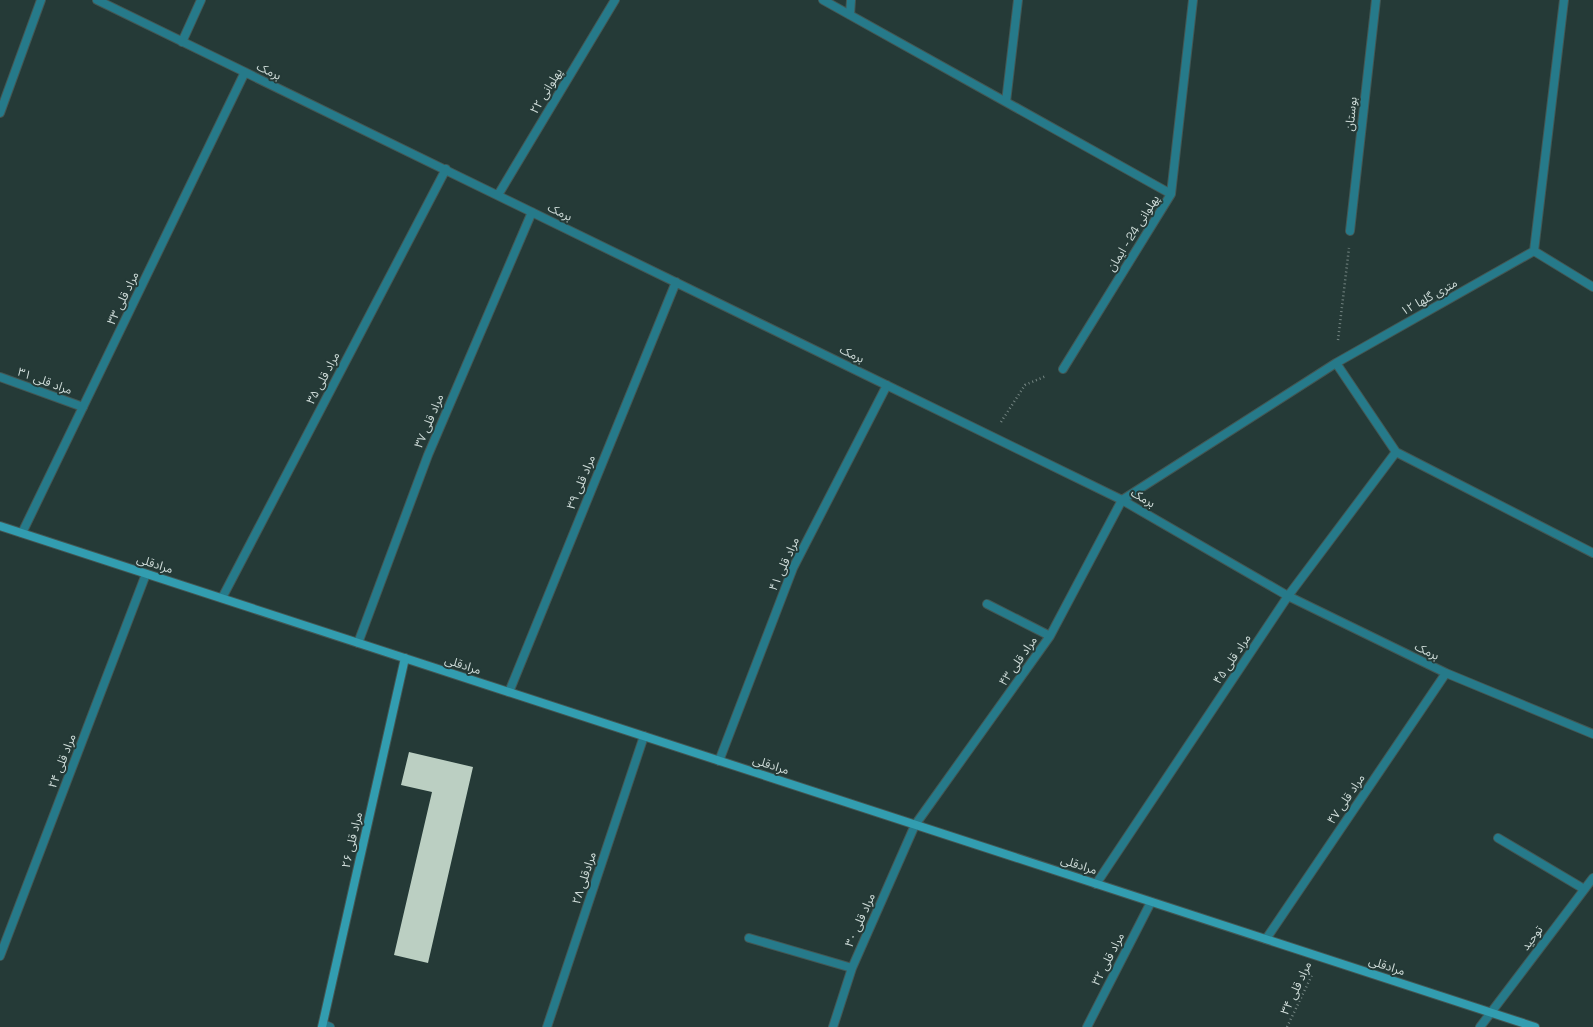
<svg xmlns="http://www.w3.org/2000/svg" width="1593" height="1027" font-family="'Space Grotesk','Noto Sans Arabic',sans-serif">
<rect width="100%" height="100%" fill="#253a37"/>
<path fill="#bbcfc2" d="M409 752 473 767 428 963 394 955 432 792 401 785Z"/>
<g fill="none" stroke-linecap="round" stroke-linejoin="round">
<g stroke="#435754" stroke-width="10">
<path id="lane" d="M0 377 83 407"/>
</g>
<g stroke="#435754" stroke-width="10">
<path id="street" d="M97 0 1122 500 1288 596 1446 673 1593 734
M823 0 1171 194
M850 15 851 0
M182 42 201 0
M1006 102 1018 0
M0 113 41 0
M498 195 615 0
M1350 231 1376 0
M1534 251 1593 287
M1336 363 1396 452 1593 553
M1063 369 1171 194 1193 0
M22 533 245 72
M222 598 446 169
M987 604 1050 636
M358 643 428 455 532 212
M509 692 676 282
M719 761 793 568 887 385
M1498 838 1584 889
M1096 884 1288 596 1396 452
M749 938 852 968
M1266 939 1446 673
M0 956 146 574
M323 1024 330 1027
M547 1027 644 736
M833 1027 852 968 915 825 1050 636 1122 500 1336 363 1534 251 1564 0
M1087 1027 1151 902
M1480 1027 1593 878"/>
</g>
<g stroke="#435754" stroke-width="10">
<path id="secondary" d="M0 526 1535 1027
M322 1027 405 658"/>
</g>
<path stroke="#748582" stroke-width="2.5" stroke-dasharray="1 3" stroke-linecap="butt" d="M1338 340 1349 248
M1001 422 1025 385 1046 376
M1287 1027 1313 973"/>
<use href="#lane" stroke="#267a8a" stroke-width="8"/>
<use href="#street" stroke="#267a8a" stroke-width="8"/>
<use href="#secondary" stroke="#329db0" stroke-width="8"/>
</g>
<g text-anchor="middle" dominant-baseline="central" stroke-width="4" stroke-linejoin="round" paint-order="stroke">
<g font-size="12" fill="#cedbd8" stroke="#253a37">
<text transform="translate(269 71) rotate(26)">برمک</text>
<text transform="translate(546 91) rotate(-59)">پهلوانی ۲۲</text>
<text transform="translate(1351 114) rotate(-84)">بوستان</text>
<text transform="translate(560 212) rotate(26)">برمک</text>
<text transform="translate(1133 233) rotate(-58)">پهلوانی 24 - ایمان</text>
<text transform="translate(1429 297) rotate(-29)">۱۲ متری گلها</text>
<text transform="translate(123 298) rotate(-64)">مراد قلی ۳۳</text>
<text transform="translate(852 354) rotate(26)">برمک</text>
<text transform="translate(323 378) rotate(-62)">مراد قلی ۳۵</text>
<text transform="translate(45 381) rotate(20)">مراد قلی ۳۱</text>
<text transform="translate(429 421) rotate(-67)">مراد قلی ۳۷</text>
<text transform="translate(581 482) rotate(-68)">مراد قلی ۳۹</text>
<text transform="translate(1143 498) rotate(30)">برمک</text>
<text transform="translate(155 564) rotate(18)">مرادقلی</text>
<text transform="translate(784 564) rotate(-66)">مراد قلی ۴۱</text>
<text transform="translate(1427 651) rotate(26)">برمک</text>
<text transform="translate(1232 659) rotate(-56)">مراد قلی ۴۵</text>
<text transform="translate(1018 661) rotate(-55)">مراد قلی ۴۳</text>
<text transform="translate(463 665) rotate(18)">مرادقلی</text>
<text transform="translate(62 761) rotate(-69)">مراد قلی ۲۴</text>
<text transform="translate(771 765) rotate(18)">مرادقلی</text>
<text transform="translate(1346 799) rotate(-56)">مراد قلی ۴۷</text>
<text transform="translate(352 840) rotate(-77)">مراد قلی ۲۶</text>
<text transform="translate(1079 865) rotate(18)">مرادقلی</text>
<text transform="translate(584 878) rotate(-72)">مرادقلی ۲۸</text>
<text transform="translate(860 920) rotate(-66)">مراد قلی ۳۰</text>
<text transform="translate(1532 938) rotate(-53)">توحید</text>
<text transform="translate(1108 959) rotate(-63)">مراد قلی ۳۲</text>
<text transform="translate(1387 966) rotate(18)">مرادقلی</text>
<text transform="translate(1296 988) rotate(-65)">مراد قلی ۳۴</text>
</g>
</g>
</svg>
